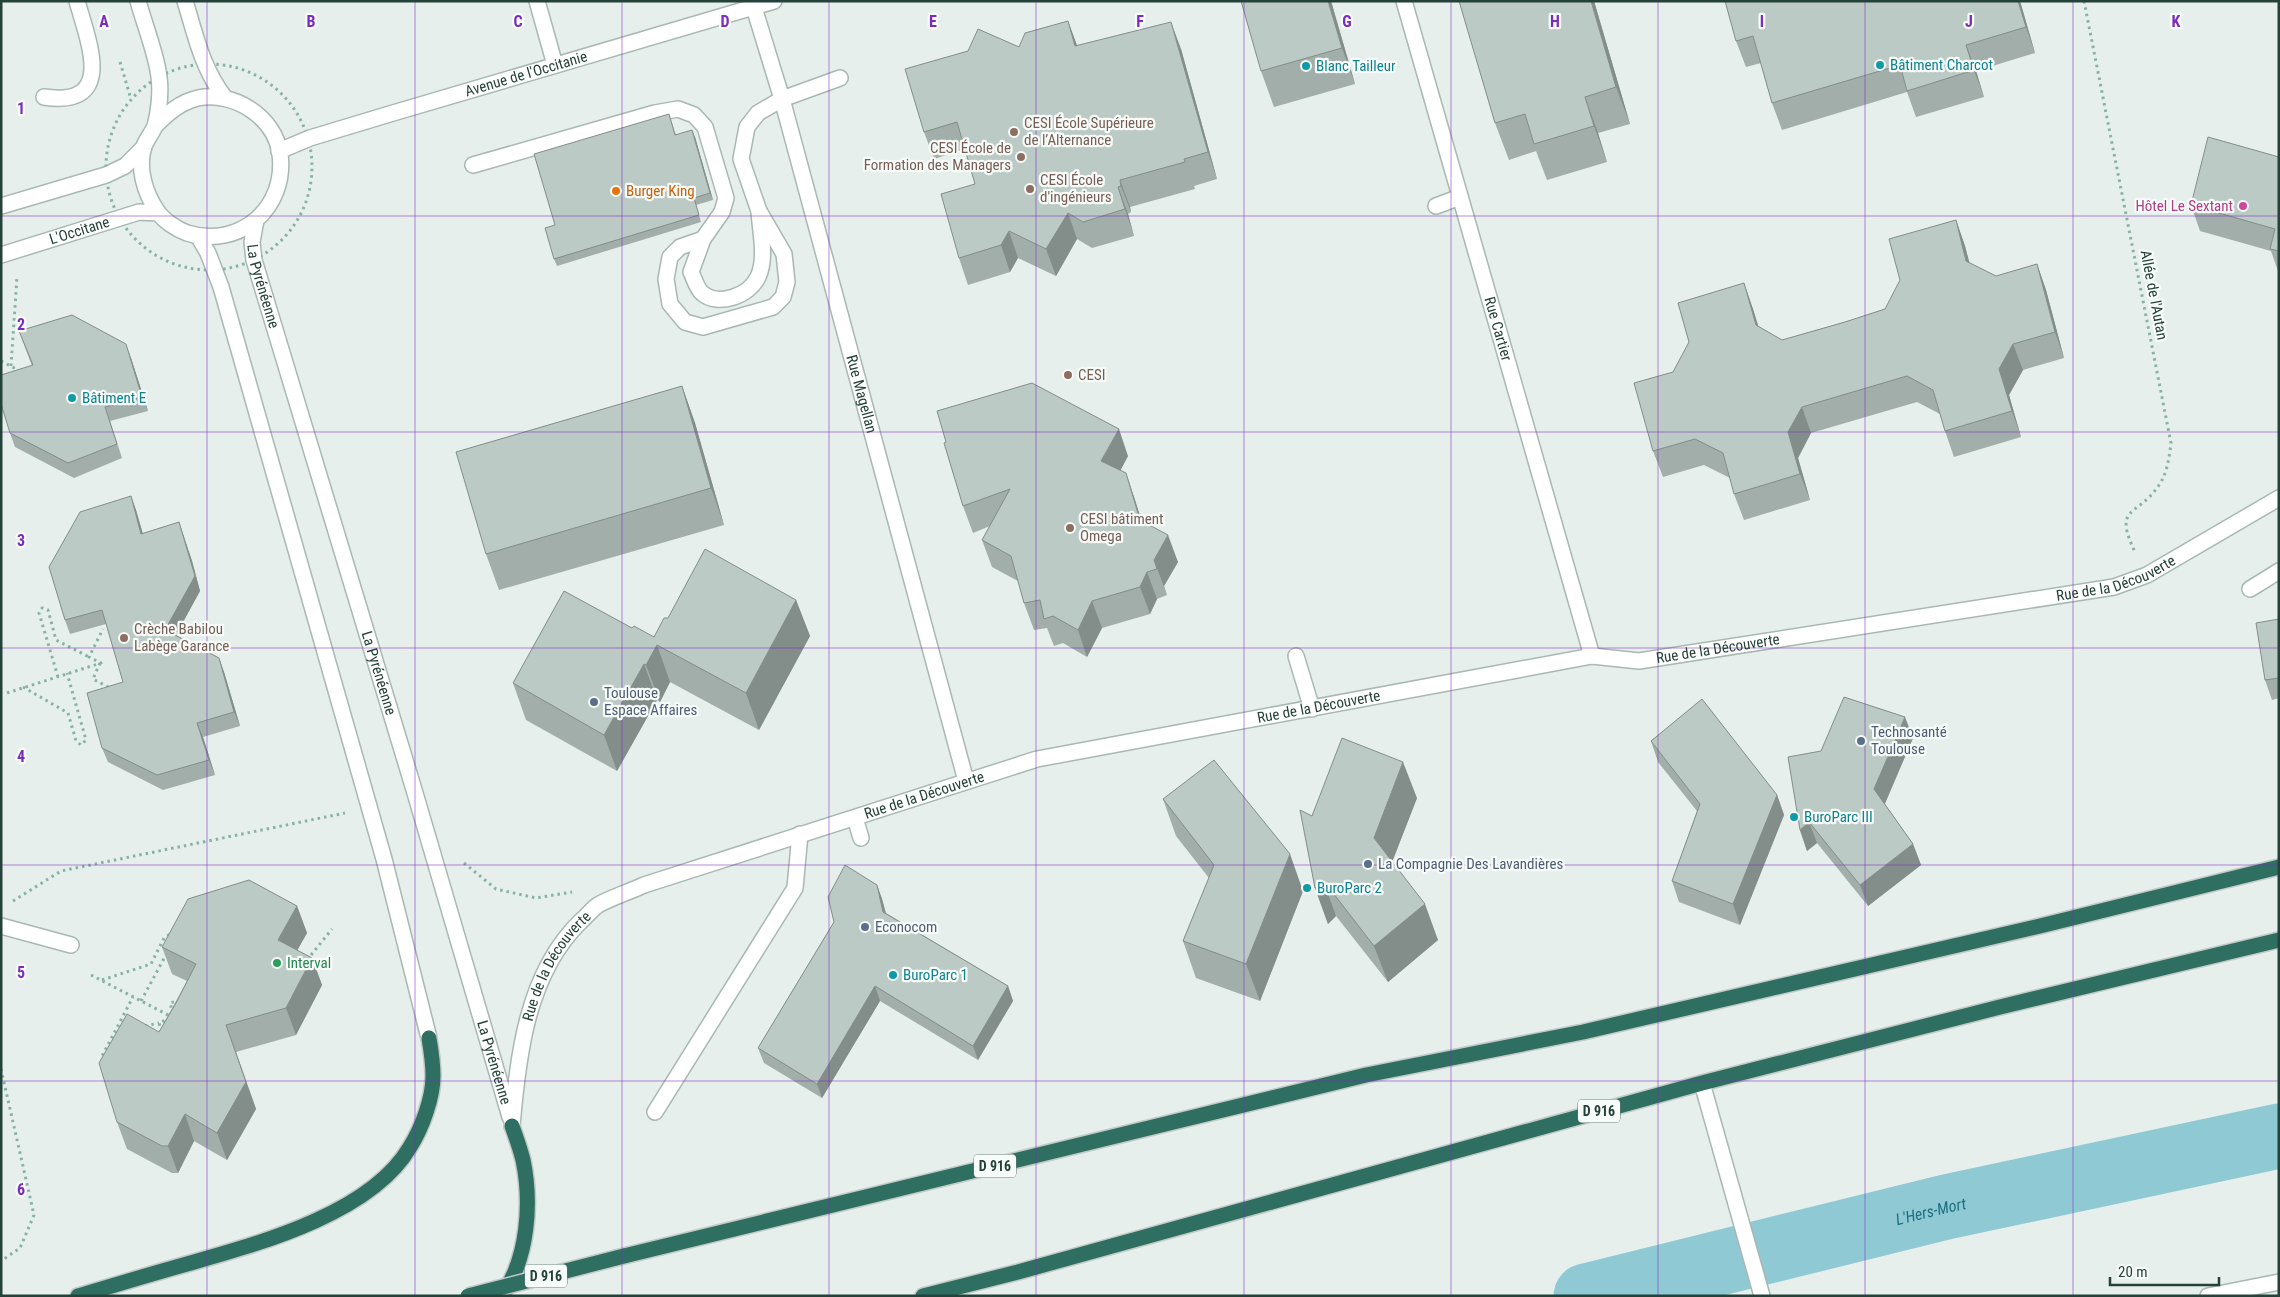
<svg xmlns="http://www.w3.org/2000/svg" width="2280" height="1297" font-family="'Roboto Condensed',sans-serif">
<rect width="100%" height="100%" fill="#e6efeb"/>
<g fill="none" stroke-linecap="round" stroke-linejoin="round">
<path stroke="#8ec9d4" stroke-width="65" id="s1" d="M1586 1296 1946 1207 2279 1136"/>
<g stroke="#a8b8b2" stroke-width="18">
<g id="minor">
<path d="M138 1C144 23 157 56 159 77 161 92 159 112 155 126 152 133 147 139 144 146 137 168 145 193 157 211 163 220 176 229 187 233 240 249 287 208 280 154 275 117 234 91 198 98 180 102 167 114 155 126"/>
<path d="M185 1C196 37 202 68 225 98"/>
<path d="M537 1 555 65"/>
<path id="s2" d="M752 1 782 99 966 781"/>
<path id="s3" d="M1404 1 1592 656"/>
<path d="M44 97C117 108 88 41 77 1"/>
<path id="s4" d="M279 151 310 138 393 113 774 1"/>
<path d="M473 165 655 113 678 109 694 115 705 127 726 198 722 212 703 239 691 272C694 278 697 289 702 293 718 307 749 296 758 277 767 258 760 231 759 211"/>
<path d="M1 206 106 175 125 166 144 147"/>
<path d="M1436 206 1460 197"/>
<path id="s5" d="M256 220 252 242 254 260 415 793 510 1117"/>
<path d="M198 236 208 253 221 287 384 859 429 1038"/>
<path d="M703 239 680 247 670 257 666 279 670 304 685 322 703 327 773 307 783 297 787 282 784 254 759 211 741 159 747 127 758 113 782 99 840 78"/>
<path id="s6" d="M1 255 139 212 158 213"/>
<path d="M2250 589 2279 571"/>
<path d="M1296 656 1312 709"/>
<path d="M855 818 861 838"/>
<path d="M1 926 71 945"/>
<path d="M1702 1083 1762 1296"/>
<path d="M655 1112 795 888 800 834"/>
<path id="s7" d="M512 1126C518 1055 527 973 581 921 587 916 592 909 598 905 612 897 629 892 644 885L1037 759 1592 656 1639 661 2114 587 2147 575 2279 498"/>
<path d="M2208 1296 2279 1282"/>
</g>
</g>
<g stroke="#c2cac8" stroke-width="18">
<path id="highway" d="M624 1256 1366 1075 1583 1032 2040 926 2279 867
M78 1296C115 1285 151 1274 187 1264 257 1244 371 1214 410 1147 422 1128 433 1098 433 1076 433 1063 431 1050 429 1038
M502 1296C528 1258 532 1203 523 1160 520 1148 516 1137 512 1126
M923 1296 1018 1272 1702 1083 2000 1007 2279 940"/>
</g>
<path stroke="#86b3a5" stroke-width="3" stroke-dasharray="2.5 4" stroke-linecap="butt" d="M2084 1 2171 443C2169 459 2167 475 2157 488 2136 517 2113 506 2135 552
M120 62 131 99
M106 167a103 103 0 1 1 206 0a103 103 0 1 1-206 0Z
M1 361 20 371
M11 366 17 277
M100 663 93 679 110 688
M58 677 39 613 42 608 48 610 56 640 89 657
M23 687 68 713 76 741 81 745 86 740 67 673
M7 693 101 663 89 657 103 629
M464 863 496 889 536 898 572 892
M13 901 61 871 345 813
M307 960 332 929
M91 975 172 1017
M102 980 151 964 164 938 172 933
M141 1001 167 953
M173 1014 170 1003 180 1000
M145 1026 159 1023
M162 1032 159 1023 168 1019
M102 1062V1056L133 997
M1 1069 34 1215 20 1248 1 1261"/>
<use href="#minor" stroke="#fff" stroke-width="15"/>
<use href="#highway" stroke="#2f6f62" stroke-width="15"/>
<g stroke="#c2cac8" stroke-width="18" stroke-linecap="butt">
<path id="highway-bridge" d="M468 1296 624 1256"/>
</g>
<use href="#highway-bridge" stroke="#2f6f62" stroke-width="15"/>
</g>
<path fill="#a1aea9" d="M1331 1 1355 84 1274 107 1261 71Z
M1594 1 1630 124 1598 133 1607 162 1547 180 1536 151 1509 160 1495 123Z
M1725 1H2020L2035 53 1976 71 1984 97 1916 117 1907 92 1782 130 1772 103 1761 63 1746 67 1736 41Z
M1068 21 1077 46 1181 49 1217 179 1194 186 1195 189 1130 207 1131 212 1128 214 1134 236 1092 248 1077 239 1056 276 1018 258 1010 272 968 285 959 258 975 184 965 149 934 159 924 132 1019 47Z
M669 114 676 135 695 137 713 200 696 205 701 222 557 266 554 259 555 225Z
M2279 157V274L2271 251 2200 231 2191 205Z
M1956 220 1965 246 1969 263 1996 276 2037 264 2046 290 2064 358 2023 370 2009 395 2021 437 1954 457 1945 431 1940 414 1917 402 1811 433 1798 458 1810 500 1744 520 1734 494 1730 478 1704 465 1663 477 1653 451 1673 372 1744 283 1753 309 1758 326 1782 340 1845 322 1885 309Z
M19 331 131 358 148 411 110 421 122 458 74 478 15 447 10 433 32 366Z
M682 386 695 423 724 525 499 590 486 554Z
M944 443 1128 456 1120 471 1126 473 1142 521 1178 562 1164 586 1167 595 1157 599 1150 614 1102 628 1087 657 1063 643 1054 646 1047 628 1034 630 1024 603 1018 581 992 567 982 540 990 526 973 533 963 506Z
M131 496 136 510 143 534 179 522 192 561 200 591 176 635 219 658 224 672 240 726 203 737 215 775 163 790 108 762 102 748 123 682 106 624 70 634 65 620Z
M796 600 810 636 759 730 670 682 660 702 657 700 617 771 526 720 513 683 632 628 654 637 668 618Z
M2279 619V698L2272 700 2265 680Z
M1913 738 1885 804 1913 844 1921 865 1868 906 1817 843 1807 851 1800 830 1821 751Z
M1651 741 1777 795 1784 815 1740 925 1679 902 1672 881 1697 811 1658 762Z
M1417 798 1392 862 1438 940 1388 982 1336 916 1328 924 1315 888 1312 816Z
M1163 799 1303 891 1260 1001 1196 978 1183 941 1209 878 1176 836Z
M877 885 882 899 886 913 1008 986 1013 1001 978 1060 880 1001 822 1098 764 1063 758 1048 834 922Z
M297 906 307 933 297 950 312 958 322 985 296 1035 236 1052 256 1109 227 1160 194 1141 178 1173H172L127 1149 117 1122 159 1032 187 981 172 974 162 947Z"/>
<path fill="#838d89" d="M1328 1H1331L1355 84 1342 48Z
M1591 1H1594L1630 124 1616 87Z
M2018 1H2020L2035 53 2026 27Z
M1068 21 1078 48 1075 46Z
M1171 22 1181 49 1217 179 1208 152Z
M1966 45 1976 71 1984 97 1974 70Z
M1585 97 1598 133 1607 162 1594 126Z
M692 130 695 137 713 200 710 193Z
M1120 180 1130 207 1131 212 1121 186Z
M1118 187 1128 214 1134 236 1125 209Z
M1068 213 1077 239 1056 276 1046 249Z
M1956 220 1965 246 1976 287 1966 261Z
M1009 231 1018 258 1010 272 1001 245Z
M2037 264 2046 290 2064 358 2055 332Z
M1744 283 1753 309 1766 351 1756 325Z
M126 344 131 358 148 411 142 397Z
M2013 344 2023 370 2009 395 2021 437 2012 411 1999 369Z
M682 386 695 423 724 525 711 488Z
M1802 407 1811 433 1798 458 1810 500 1800 474 1788 432Z
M1119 429 1128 456 1111 488 1101 461Z
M1126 473 1135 500 1149 547 1140 520Z
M131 496 136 510 147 549 141 534Z
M179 522 192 561 200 591 171 644 165 630Z
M1168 535 1178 562 1164 586 1167 595 1154 560Z
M1147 572 1157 599 1150 614 1140 587Z
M796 600 810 636 759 730 746 693Z
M1092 601 1102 628 1087 657 1078 630Z
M657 645 670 682 660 702 646 665Z
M219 658 224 672 240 726 234 712Z
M644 664 657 700 617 771 604 735Z
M1905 717 1913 738 1882 810 1874 789Z
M197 723 203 737 215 775 209 760Z
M1403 762 1417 798 1387 875 1374 838Z
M1777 795 1784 815 1740 925 1733 904Z
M1809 822 1817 843 1807 851 1800 830Z
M1913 844 1921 865 1868 906 1860 885Z
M1290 854 1303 891 1260 1001 1246 964Z
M1323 880 1336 916 1328 924 1315 888Z
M877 885 882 899 889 926 883 912Z
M1425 904 1438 940 1388 982 1374 946Z
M297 906 307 933 288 967 278 940Z
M312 958 322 985 296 1035 286 1008Z
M875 986 880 1001 822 1098 817 1084Z
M1008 986 1013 1001 978 1060 973 1046Z
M226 1025 256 1109 227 1160 217 1133Z
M185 1114 194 1141 178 1173 168 1146Z"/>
<path fill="#bbcac4" stroke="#838d89" d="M1241 1H1328L1342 48 1261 71Z
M1459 1H1591L1616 87 1585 97 1594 126 1534 144 1525 114 1495 123Z
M1725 1H2018L2026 27 1966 45 1974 70 1907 91 1900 65 1772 103 1753 36 1736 41Z
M1068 21 1075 46 1171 22 1208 152 1184 159 1185 162 1120 180 1121 186 1118 187 1125 209 1083 222 1068 213 1046 249 1009 231 1001 245 959 258 941 194 975 184 957 122 924 132 905 69 968 51 978 29 1019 47 1025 33Z
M669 114 675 135 692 130 710 193 694 198 699 215 554 259 545 228 555 225 534 154Z
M2208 137 2279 157V251L2270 249 2275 229 2191 205Z
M1956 220 1966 261 1996 276 2037 264 2055 332 2013 344 1999 369 2012 411 1945 431 1933 390 1907 376 1802 407 1788 432 1800 474 1734 494 1723 453 1695 439 1653 451 1634 383 1673 372 1689 342 1678 303 1744 283 1756 325 1782 340 1845 322 1885 309 1900 280 1889 239Z
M72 315 126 344 142 397 105 407 117 444 68 463 10 433 1 404V375L33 365 19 331Z
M1032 383 1119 429 1101 461 1126 473 1140 520 1168 535 1154 560 1157 569 1147 572 1140 587 1092 601 1078 630 1053 616 1044 619 1040 600 1024 603 1011 556 982 540 1010 489 963 506 944 443 946 442 937 411Z
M682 386 711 488 486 554 456 452Z
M131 496 141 534 179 522 195 576 165 630 219 658 234 712 197 723 209 760 157 775 102 748 87 693 123 682 102 610 65 620 49 567 80 512Z
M705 549 796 600 746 693 657 645 646 665 644 664 604 735 513 683 564 591 632 628 634 626 654 637 664 618H668Z
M2279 619V678L2265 680 2256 623Z
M1844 697 1905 717 1874 789 1913 844 1860 885 1809 822 1800 830 1788 757 1821 751Z
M1702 699 1777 795 1733 904 1672 881 1700 804 1651 741Z
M1342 738 1403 762 1374 838 1425 904 1374 946 1323 880 1315 888 1300 810 1312 816Z
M1214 760 1290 854 1246 964 1183 941 1214 865 1163 799Z
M845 865 877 885 883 912 1008 986 973 1046 875 986 817 1084 758 1048 834 922 828 897Z
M249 880 297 906 278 940 312 958 286 1008 226 1025 246 1082 217 1133 185 1114 168 1146H162L117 1122 99 1063 127 1014 159 1032 176 1003 196 964 162 947 188 899Z"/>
<path fill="none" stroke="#7b2cbf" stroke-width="1" stroke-opacity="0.55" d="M207 1V1296M415 1V1296M622 1V1296M829 1V1296M1036 1V1296M1244 1V1296M1451 1V1296M1658 1V1296M1865 1V1296M2073 1V1296M1 216H2279M1 432H2279M1 648H2279M1 865H2279M1 1081H2279"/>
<g fill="#0f9aa8" stroke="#f7fbf9" stroke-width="2">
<circle cx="1880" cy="65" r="5"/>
<circle cx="1306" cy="66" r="5"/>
<circle cx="72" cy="398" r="5"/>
<circle cx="1794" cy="817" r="5"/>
<circle cx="1307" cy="888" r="5"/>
<circle cx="893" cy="975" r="5"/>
</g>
<g fill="#8d6e63" stroke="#f7fbf9" stroke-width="2">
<circle cx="1014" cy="132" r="5"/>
<circle cx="1021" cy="157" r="5"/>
<circle cx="1030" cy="189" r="5"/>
<circle cx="1068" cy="375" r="5"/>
<circle cx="1070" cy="528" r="5"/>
<circle cx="124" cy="638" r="5"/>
</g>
<circle fill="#e8710a" stroke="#f7fbf9" stroke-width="2" cx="616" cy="191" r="5"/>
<circle fill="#d1479c" stroke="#f7fbf9" stroke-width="2" cx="2243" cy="206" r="5"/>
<g fill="#5c6f8a" stroke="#f7fbf9" stroke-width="2">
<circle cx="594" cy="702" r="5"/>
<circle cx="1861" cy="741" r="5"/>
<circle cx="1368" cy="864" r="5"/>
<circle cx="865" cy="927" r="5"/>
</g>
<circle fill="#2e9e5b" stroke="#f7fbf9" stroke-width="2" cx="277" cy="963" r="5"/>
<g text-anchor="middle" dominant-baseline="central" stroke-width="4.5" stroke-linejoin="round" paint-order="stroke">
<g fill="#f7fbf9" stroke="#637a73" stroke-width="1">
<rect x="1578" y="1099.5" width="42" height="23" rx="4"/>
<rect x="974" y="1154.5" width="42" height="23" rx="4"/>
<rect x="525" y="1264.5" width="42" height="23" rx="4"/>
</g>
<g font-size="14" font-weight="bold" fill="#24423a">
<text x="1599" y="1111">D 916</text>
<text x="995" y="1166">D 916</text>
<text x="546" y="1276">D 916</text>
</g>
<g font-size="15" fill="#0d838f" stroke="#f7fbf9" text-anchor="start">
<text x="1890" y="65">Bâtiment Charcot</text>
<text x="1316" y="66">Blanc Tailleur</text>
<text x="82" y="398">Bâtiment E</text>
<text x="1804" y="817">BuroParc III</text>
<text x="1317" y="888">BuroParc 2</text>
<text x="903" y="975">BuroParc 1</text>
</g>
<g font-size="15" fill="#24423a" stroke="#f7fbf9">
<text stroke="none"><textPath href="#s4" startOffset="259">Avenue de l'Occitanie</textPath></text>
<text stroke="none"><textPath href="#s6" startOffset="82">L'Occitane</textPath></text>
<text stroke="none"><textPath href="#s5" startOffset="68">La Pyrénéenne</textPath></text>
<text transform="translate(2154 295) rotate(79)">Allée de l'Autan</text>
<text stroke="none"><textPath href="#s3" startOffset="341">Rue Cartier</textPath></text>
<text stroke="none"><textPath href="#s2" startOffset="408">Rue Magellan</textPath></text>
<text stroke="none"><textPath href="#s7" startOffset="1804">Rue de la Découverte</textPath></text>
<text stroke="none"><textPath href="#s7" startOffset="1399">Rue de la Découverte</textPath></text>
<text stroke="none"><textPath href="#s5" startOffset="472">La Pyrénéenne</textPath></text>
<text stroke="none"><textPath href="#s7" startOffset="994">Rue de la Découverte</textPath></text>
<text stroke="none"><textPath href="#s7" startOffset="589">Rue de la Découverte</textPath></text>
<text stroke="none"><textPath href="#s7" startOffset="169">Rue de la Découverte</textPath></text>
<text stroke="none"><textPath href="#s5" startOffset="878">La Pyrénéenne</textPath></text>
</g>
<g font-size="15" fill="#785e54" stroke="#f7fbf9" text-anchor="start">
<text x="1024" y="123">CESI École Supérieure<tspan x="1024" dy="17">de l’Alternance</tspan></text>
<text x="1011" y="148" text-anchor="end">CESI École de<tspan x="1011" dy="17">Formation des Managers</tspan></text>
<text x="1040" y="180">CESI École<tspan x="1040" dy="17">d'ingénieurs</tspan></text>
<text x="1078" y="375">CESI</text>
<text x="1080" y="519">CESI bâtiment<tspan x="1080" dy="17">Omega</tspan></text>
<text x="134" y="629">Crèche Babilou<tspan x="134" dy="17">Labège Garance</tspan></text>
</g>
<g font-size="15" fill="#c56008" stroke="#f7fbf9" text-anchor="start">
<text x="626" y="191">Burger King</text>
</g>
<g font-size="15" fill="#b23c85" stroke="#f7fbf9" text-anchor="end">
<text x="2233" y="206">Hôtel Le Sextant</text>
</g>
<g font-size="15" fill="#4e5e75" stroke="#f7fbf9" text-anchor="start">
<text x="604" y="693">Toulouse<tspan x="604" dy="17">Espace Affaires</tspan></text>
<text x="1871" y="732">Technosanté<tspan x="1871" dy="17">Toulouse</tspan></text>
<text x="1378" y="864">La Compagnie Des Lavandières</text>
<text x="875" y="927">Econocom</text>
</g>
<g font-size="15" fill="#27864d" stroke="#f7fbf9" text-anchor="start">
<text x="287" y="963">Interval</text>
</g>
<g font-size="16" font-style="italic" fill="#1c6f80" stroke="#f7fbf9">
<text stroke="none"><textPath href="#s1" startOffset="355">L'Hers-Mort</textPath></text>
</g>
</g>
<g font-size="16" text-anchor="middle" font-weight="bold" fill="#7b2cbf" stroke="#f7fbf9" stroke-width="4.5" stroke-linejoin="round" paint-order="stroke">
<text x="104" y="27">A</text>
<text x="311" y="27">B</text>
<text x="518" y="27">C</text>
<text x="725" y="27">D</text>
<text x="933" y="27">E</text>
<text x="1140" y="27">F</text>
<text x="1347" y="27">G</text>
<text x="1555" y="27">H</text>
<text x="1762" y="27">I</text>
<text x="1969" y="27">J</text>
<text x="2176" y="27">K</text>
<text x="21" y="114">1</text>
<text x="21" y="330">2</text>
<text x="21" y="546">3</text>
<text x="21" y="762">4</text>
<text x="21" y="978">5</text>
<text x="21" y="1195">6</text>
</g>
<rect width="2280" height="1297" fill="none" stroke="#24423a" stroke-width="5"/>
<path d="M2110 1277v8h109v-8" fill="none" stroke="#24423a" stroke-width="2.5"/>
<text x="2118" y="1277" font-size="15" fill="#24423a" stroke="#f7fbf9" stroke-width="4" paint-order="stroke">20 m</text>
</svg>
